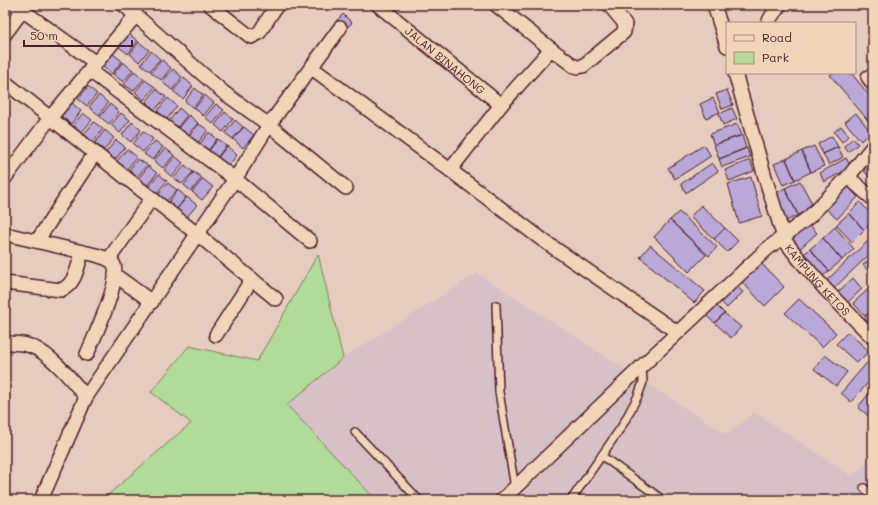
<svg xmlns="http://www.w3.org/2000/svg" width="878" height="505" font-family="Mali,sans-serif">
<rect width="100%" height="100%" fill="#e6ccbe"/>
<filter id="ink" filterUnits="userSpaceOnUse"><feTurbulence type="fractalNoise" baseFrequency=".025" numOctaves="2"/><feDisplacementMap in="SourceGraphic" scale="8" xChannelSelector="R" yChannelSelector="G"/><feConvolveMatrix kernelMatrix="1 2 1 2 8 2 1 2 1" color-interpolation-filters="sRGB"/></filter>
<g filter="url(#ink)">
<path fill="#d8c1c6" d="M477 273 727 435 754 412 852 476 873 457V500H376L287 405 343 358Z"/>
<path fill="#b1db98" stroke="#7e7d62" d="M318 254 343 358 287 405 376 500H102L191 423 151 392 189 346 257 361Z"/>
<path fill="#b9a8d8" stroke="#4a1f2b" d="M343 14 352 23 344 30 336 21Z
M128 33 138 41 128 54 118 46Z
M139 42 149 50 139 62 130 54Z
M151 51 160 59 150 71 141 64Z
M112 53 122 61 112 74 102 66Z
M162 60 171 68 161 80 151 72Z
M123 62 133 70 123 82 113 74Z
M173 69 182 77 172 90 162 82Z
M134 71 144 79 133 91 124 84Z
M833 73H851L873 100V122L871 124 830 75Z
M184 78 193 86 183 99 173 91Z
M145 80 155 87 144 100 135 92Z
M88 86 97 94 87 106 78 99Z
M195 88 203 95 193 108 185 101Z
M156 89 166 97 155 110 146 102Z
M727 90 733 105 722 109 716 94Z
M99 95 108 103 99 115 89 107Z
M205 95 214 103 203 116 195 108Z
M168 98 177 106 167 119 157 111Z
M713 98 720 112 706 118 700 104Z
M72 103 81 111 71 124 61 116Z
M110 104 119 112 109 124 100 117Z
M216 104 224 110 213 124 205 117Z
M179 108 187 115 177 128 169 121Z
M732 108 737 119 723 125 719 114Z
M225 112 233 119 223 132 215 125Z
M83 113 92 120 82 132 73 125Z
M121 113 130 120 120 133 111 125Z
M856 113 871 132 861 141 845 122Z
M189 115 198 123 187 136 178 128Z
M235 120 243 127 233 139 225 133Z
M94 122 103 129 93 142 84 134Z
M132 122 141 130 131 142 122 135Z
M199 124 208 130 197 144 188 137Z
M737 124 742 135 714 145 710 134Z
M841 126 849 136 842 142 834 132Z
M244 127 254 135 243 148 233 139Z
M105 130 114 138 104 150 95 143Z
M143 131 153 139 143 152 133 144Z
M209 132 217 139 207 152 199 145Z
M742 135 746 148 719 159 714 145Z
M832 136 838 147 823 154 818 144Z
M853 138 858 144 848 152 844 146Z
M218 139 226 146 216 159 208 152Z
M116 140 125 147 115 160 106 152Z
M155 141 163 147 153 160 144 154Z
M704 145 711 156 675 179 668 168Z
M227 146 237 155 227 168 217 159Z
M814 146 824 166 811 172 802 151Z
M838 147 843 157 829 165 823 154Z
M165 148 174 155 163 168 154 161Z
M747 148 750 157 722 167 719 159Z
M127 149 137 157 126 170 117 161Z
M802 151 811 172 795 180 786 159Z
M175 156 183 163 172 177 164 170Z
M846 158 851 167 824 182 820 173Z
M138 159 147 165 136 178 128 171Z
M786 159 795 180 783 185 774 164Z
M750 160 754 171 729 181 725 170Z
M712 163 718 171 686 193 681 184Z
M873 163V181L864 171Z
M185 165 193 172 182 184 174 178Z
M148 166 157 173 147 186 138 179Z
M194 172 202 178 191 191 184 185Z
M159 174 167 181 156 194 148 187Z
M751 177 762 216 739 223 728 184Z
M203 179 213 187 202 200 192 192Z
M800 181 814 207 798 215 785 188Z
M168 183 177 190 166 202 158 195Z
M846 185 858 197 837 219 825 208Z
M785 188 798 215 784 222 771 196Z
M178 190 186 197 176 210 168 203Z
M187 197 197 205 186 218 176 210Z
M860 202 873 216V222L864 230 849 213Z
M701 205 725 228 714 239 690 217Z
M679 212 717 247 709 256 670 220Z
M849 213 864 230 852 242 836 225Z
M670 220 706 255 689 272 654 237Z
M808 223 817 233 796 252 787 242Z
M835 227 854 249 842 260 823 238Z
M725 228 738 241 727 252 714 239Z
M873 236V251L831 291 824 283Z
M823 238 842 260 829 271 810 249Z
M650 245 705 291 694 303 640 257Z
M810 249 829 271 819 279 800 257Z
M873 257V276L863 265Z
M761 263 784 287 765 306 742 282Z
M853 278 862 289 847 303 838 292Z
M735 285 743 292 727 308 720 301Z
M873 285V309L865 316 853 303Z
M799 299 836 333 822 347 785 313Z
M715 304 724 313 715 323 705 315Z
M873 309V325L865 316Z
M724 313 741 327 731 338 715 323Z
M848 332 869 351 857 363 836 344Z
M825 355 847 372 836 386 814 369Z
M871 358 873 359V377L851 402 841 393Z
M873 389V417L872 419 858 407Z"/>
<g fill="none" stroke-linecap="round" stroke-linejoin="round">
<g stroke="#4a1f2b" stroke-width="10">
<path id="lane" d="M496 305 499 392 515 488
M355 432 419 500
M602 456 663 500
M864 488 873 497
M571 500 622 426 638 396 643 382 642 366"/>
</g>
<g stroke="#4a1f2b" stroke-width="16">
<g id="street">
<path d="M15 5 96 63"/>
<path d="M124 5 223 92 269 125 346 188"/>
<path d="M210 5 251 37 259 33 277 5"/>
<path id="s1" d="M378 5 501 105"/>
<path d="M714 5 727 46"/>
<path d="M768 23 771 17 780 5"/>
<path d="M5 34 22 11"/>
<path d="M551 49 574 66 578 67 583 66 624 32 625 24 610 6"/>
<path d="M312 68 450 170 544 241 677 332"/>
<path d="M90 71 235 179 310 241"/>
<path id="s2" d="M735 73 765 177 785 241 799 259 826 290 873 338"/>
<path d="M868 77 873 84"/>
<path d="M5 82 197 234 276 299"/>
<path d="M450 170 501 105 551 49 496 5"/>
<path d="M848 177 873 199"/>
<path d="M5 178 50 118 136 15"/>
<path d="M5 234 96 255C101 257 109 258 113 263 123 276 94 338 87 354"/>
<path d="M37 241 95 153"/>
<path d="M109 259 152 198"/>
<path d="M115 275 152 302"/>
<path d="M5 283 61 290C76 284 78 265 82 252"/>
<path d="M216 335 252 279"/>
<path d="M5 343C12 343 20 343 27 345 48 350 73 381 86 397"/>
<path d="M41 500 86 397 235 179 269 125 340 28"/>
<path d="M502 500 642 366 767 249 809 217 848 177 873 146"/>
</g>
</g>
<use href="#lane" stroke="#f1d5b8" stroke-width="7"/>
<use href="#street" stroke="#f1d5b8" stroke-width="13"/>
</g>
</g>
<g text-anchor="middle" dominant-baseline="central" stroke-width="3.5" stroke-linejoin="round" paint-order="stroke">
<g font-size="11" fill="#4a1f2b" stroke="#f1d5b8">
<text stroke="none"><textPath href="#s1" startOffset="87">JALAN BINAHONG</textPath></text>
<text stroke="none"><textPath href="#s2" startOffset="226">KAMPUNG KETOS</textPath></text>
</g>
</g>
<rect width="878" height="505" fill="none" stroke="#f1d5b8" stroke-width="20"/>
<rect x="10" y="10" width="858" height="485" fill="none" stroke="#4a1f2b" stroke-width="1.5" filter="url(#ink)"/>
<rect x="726" y="22" width="130" height="52" fill="#f1d5b8" stroke="#ae8c80"/>
<rect x="734" y="35" width="20" height="6" fill="#f1d5b8" stroke="#ae8c80"/>
<text x="762" y="42" font-size="12" fill="#4a1f2b">Road</text>
<rect x="734" y="52" width="20" height="12" fill="#b1db98" stroke="#ae8c80"/>
<text x="762" y="62" font-size="12" fill="#4a1f2b">Park</text>
<path d="M24 40v6h108v-6" fill="none" stroke="#4a1f2b" stroke-width="2"/>
<text x="30" y="40" font-size="12" fill="#4a1f2b" stroke="#f1d5b8" stroke-width="3" paint-order="stroke">50 m</text>
</svg>
